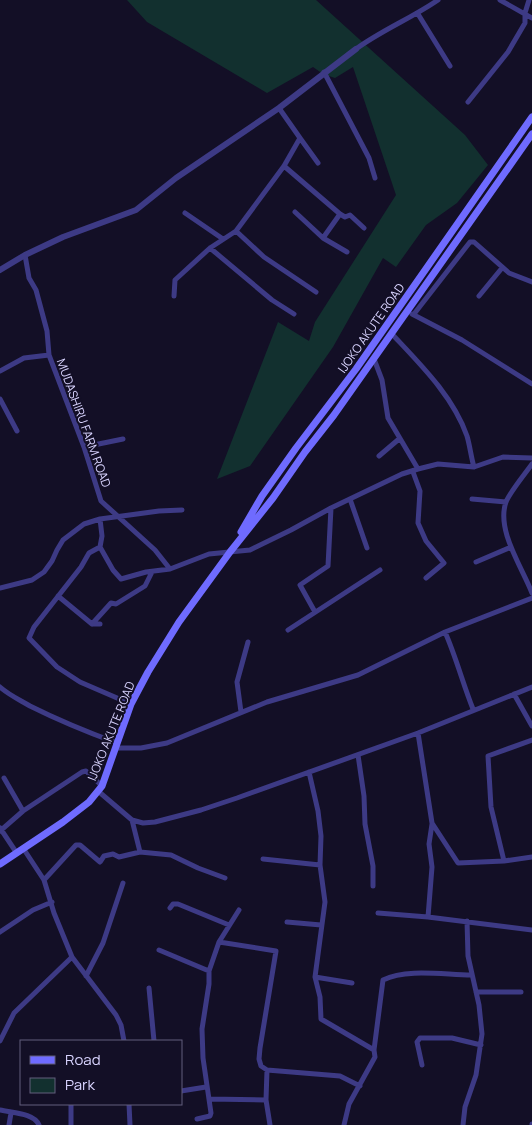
<svg xmlns="http://www.w3.org/2000/svg" width="532" height="1125" font-family="Manrope,sans-serif">
<rect width="100%" height="100%" fill="#130f26"/>
<path fill="#12302f" d="M127 0H316L465 135 488 165 457 203 426 225 396 267 383 258 333 347 250 466 217 479 278 322 309 341 315 322 396 195 353 67 335 78 323 74 313 67 267 93 147 22Z"/>
<g fill="none" stroke-linecap="round" stroke-linejoin="round">
<path stroke="#3d3a85" stroke-width="5" d="M500 0 532 18
M418 14 450 66
M356 49C382 30 412 18 438 0
M324 72 369 158 375 178
M468 102 508 52 525 23V13L529 0
M300 138 318 163
M284 166 340 214 345 217 350 215 364 228
M295 212 323 238
M185 213 223 239
M340 214 323 238 347 252
M236 231 264 257 316 292
M210 248 272 300 294 314
M25 255 29 278 36 290 47 331 49 355 84 447 101 501 155 550 170 569 209 554 250 550 291 530 331 508 402 474 418 469 438 464 474 467 503 457 532 458
M174 296 175 280 210 248 236 231 284 166 300 138 279 108
M479 296 502 268
M412 314 462 340 532 384
M414 314 470 242H474L509 273 532 282
M391 333C420 364 453 396 467 436 470 446 471 457 474 467
M374 359 382 380 388 418 418 469
M0 371 24 358 49 355
M0 399 17 431
M84 447 123 439
M379 456 399 439
M532 464C525 474 510 492 506 502 496 530 522 567 532 593
M413 472 420 491 418 523 426 541 444 563 426 578
M350 499 367 548
M472 499 506 502
M100 519 102 536 100 547 113 570 121 579 146 572 170 569
M100 547 89 553 81 567 34 627 29 638 57 667 80 682 131 704
M476 562 511 547
M0 588 32 580 44 572 52 561 57 550 63 540 84 524 100 519 159 511 182 510
M58 596 92 624H100
M315 612 300 585 328 566 331 508
M92 624 111 603 116 604 145 586 152 572
M288 630 380 570
M445 632C456 657 463 684 473 709
M0 687C9 695 20 700 30 706 58 720 87 732 117 743
M514 694 532 726
M241 712 237 682 248 642
M418 733 432 823 458 863 504 861 532 857
M116 748H141L167 743 267 702 358 675 445 632 532 598
M358 755 364 796 365 824 373 866V886
M309 772 318 811 321 836 320 865 325 902 315 977 320 997 321 1019 374 1050
M4 778 23 811
M98 791 132 820 143 823 155 822 201 810 237 798 418 733 532 687
M132 820 140 852 171 855 198 868 225 878
M0 828 16 852
M0 831 23 811 82 772 86 771 102 786
M23 848 44 880 54 913 72 957 116 1015 121 1025 124 1041
M263 859 320 865
M504 861 491 807 488 756 532 740
M44 880 76 845H80L100 862 104 856 113 854 119 857 140 852
M170 908 173 904H178L229 925
M378 913 428 917 532 930
M428 917 432 867 429 844 432 824
M287 922 321 925
M0 932 33 910 52 902
M219 942 276 951 260 1048 259 1059 261 1066 267 1070 340 1076 360 1086
M159 950 209 971
M86 976 103 943 123 883
M315 977 352 983
M149 988 154 1041
M476 992H521
M0 1041 14 1013 72 957
M422 1065 417 1042 420 1038H452L481 1045
M267 1070 266 1100 270 1125
M181 1091 206 1087
M209 1099 266 1100
M71 1104V1125
M129 1104 130 1125
M0 1110C12 1113 34 1113 39 1125
M197 1119 210 1116 211 1113 203 1058 202 1029 209 984V971L219 942 239 910
M9 1125 11 1113
M344 1125 349 1104 375 1057 374 1050 383 980C407 968 445 975 471 975
M463 1125 465 1107 476 1075 482 1034 479 1005 468 956 467 921
M532 1125V1124"/>
<path stroke="#3d3a85" stroke-width="6" d="M0 270 25 255 63 237 136 210 176 178 279 108 356 49"/>
<path stroke="#6f6bff" stroke-width="7" d="M241 532 262 496 296 448 356 369 532 117
M0 864 63 822 89 802 102 786 131 704 148 672 179 622 230 552 273 498 305 452 334 415 532 134"/>
</g>
<g text-anchor="middle" dominant-baseline="central" stroke-width="4" stroke-linejoin="round" paint-order="stroke">
<g font-size="12" fill="#d9d4ff" stroke="#130f26">
<text transform="translate(371 328) rotate(-55)">IJOKO AKUTE ROAD</text>
<text transform="translate(84 423) rotate(70)">MUDASHIRU FARM ROAD</text>
<text transform="translate(111 731) rotate(-68)">IJOKO AKUTE ROAD</text>
</g>
</g>
<rect x="20" y="1040" width="162" height="65" fill="#130f26" stroke="#625e7d"/>
<rect x="30" y="1056" width="25" height="8" fill="#6f6bff" stroke="#625e7d"/>
<text x="65" y="1065" font-size="15" fill="#d9d4ff">Road</text>
<rect x="30" y="1078" width="25" height="15" fill="#12302f" stroke="#625e7d"/>
<text x="65" y="1090" font-size="15" fill="#d9d4ff">Park</text>
</svg>
